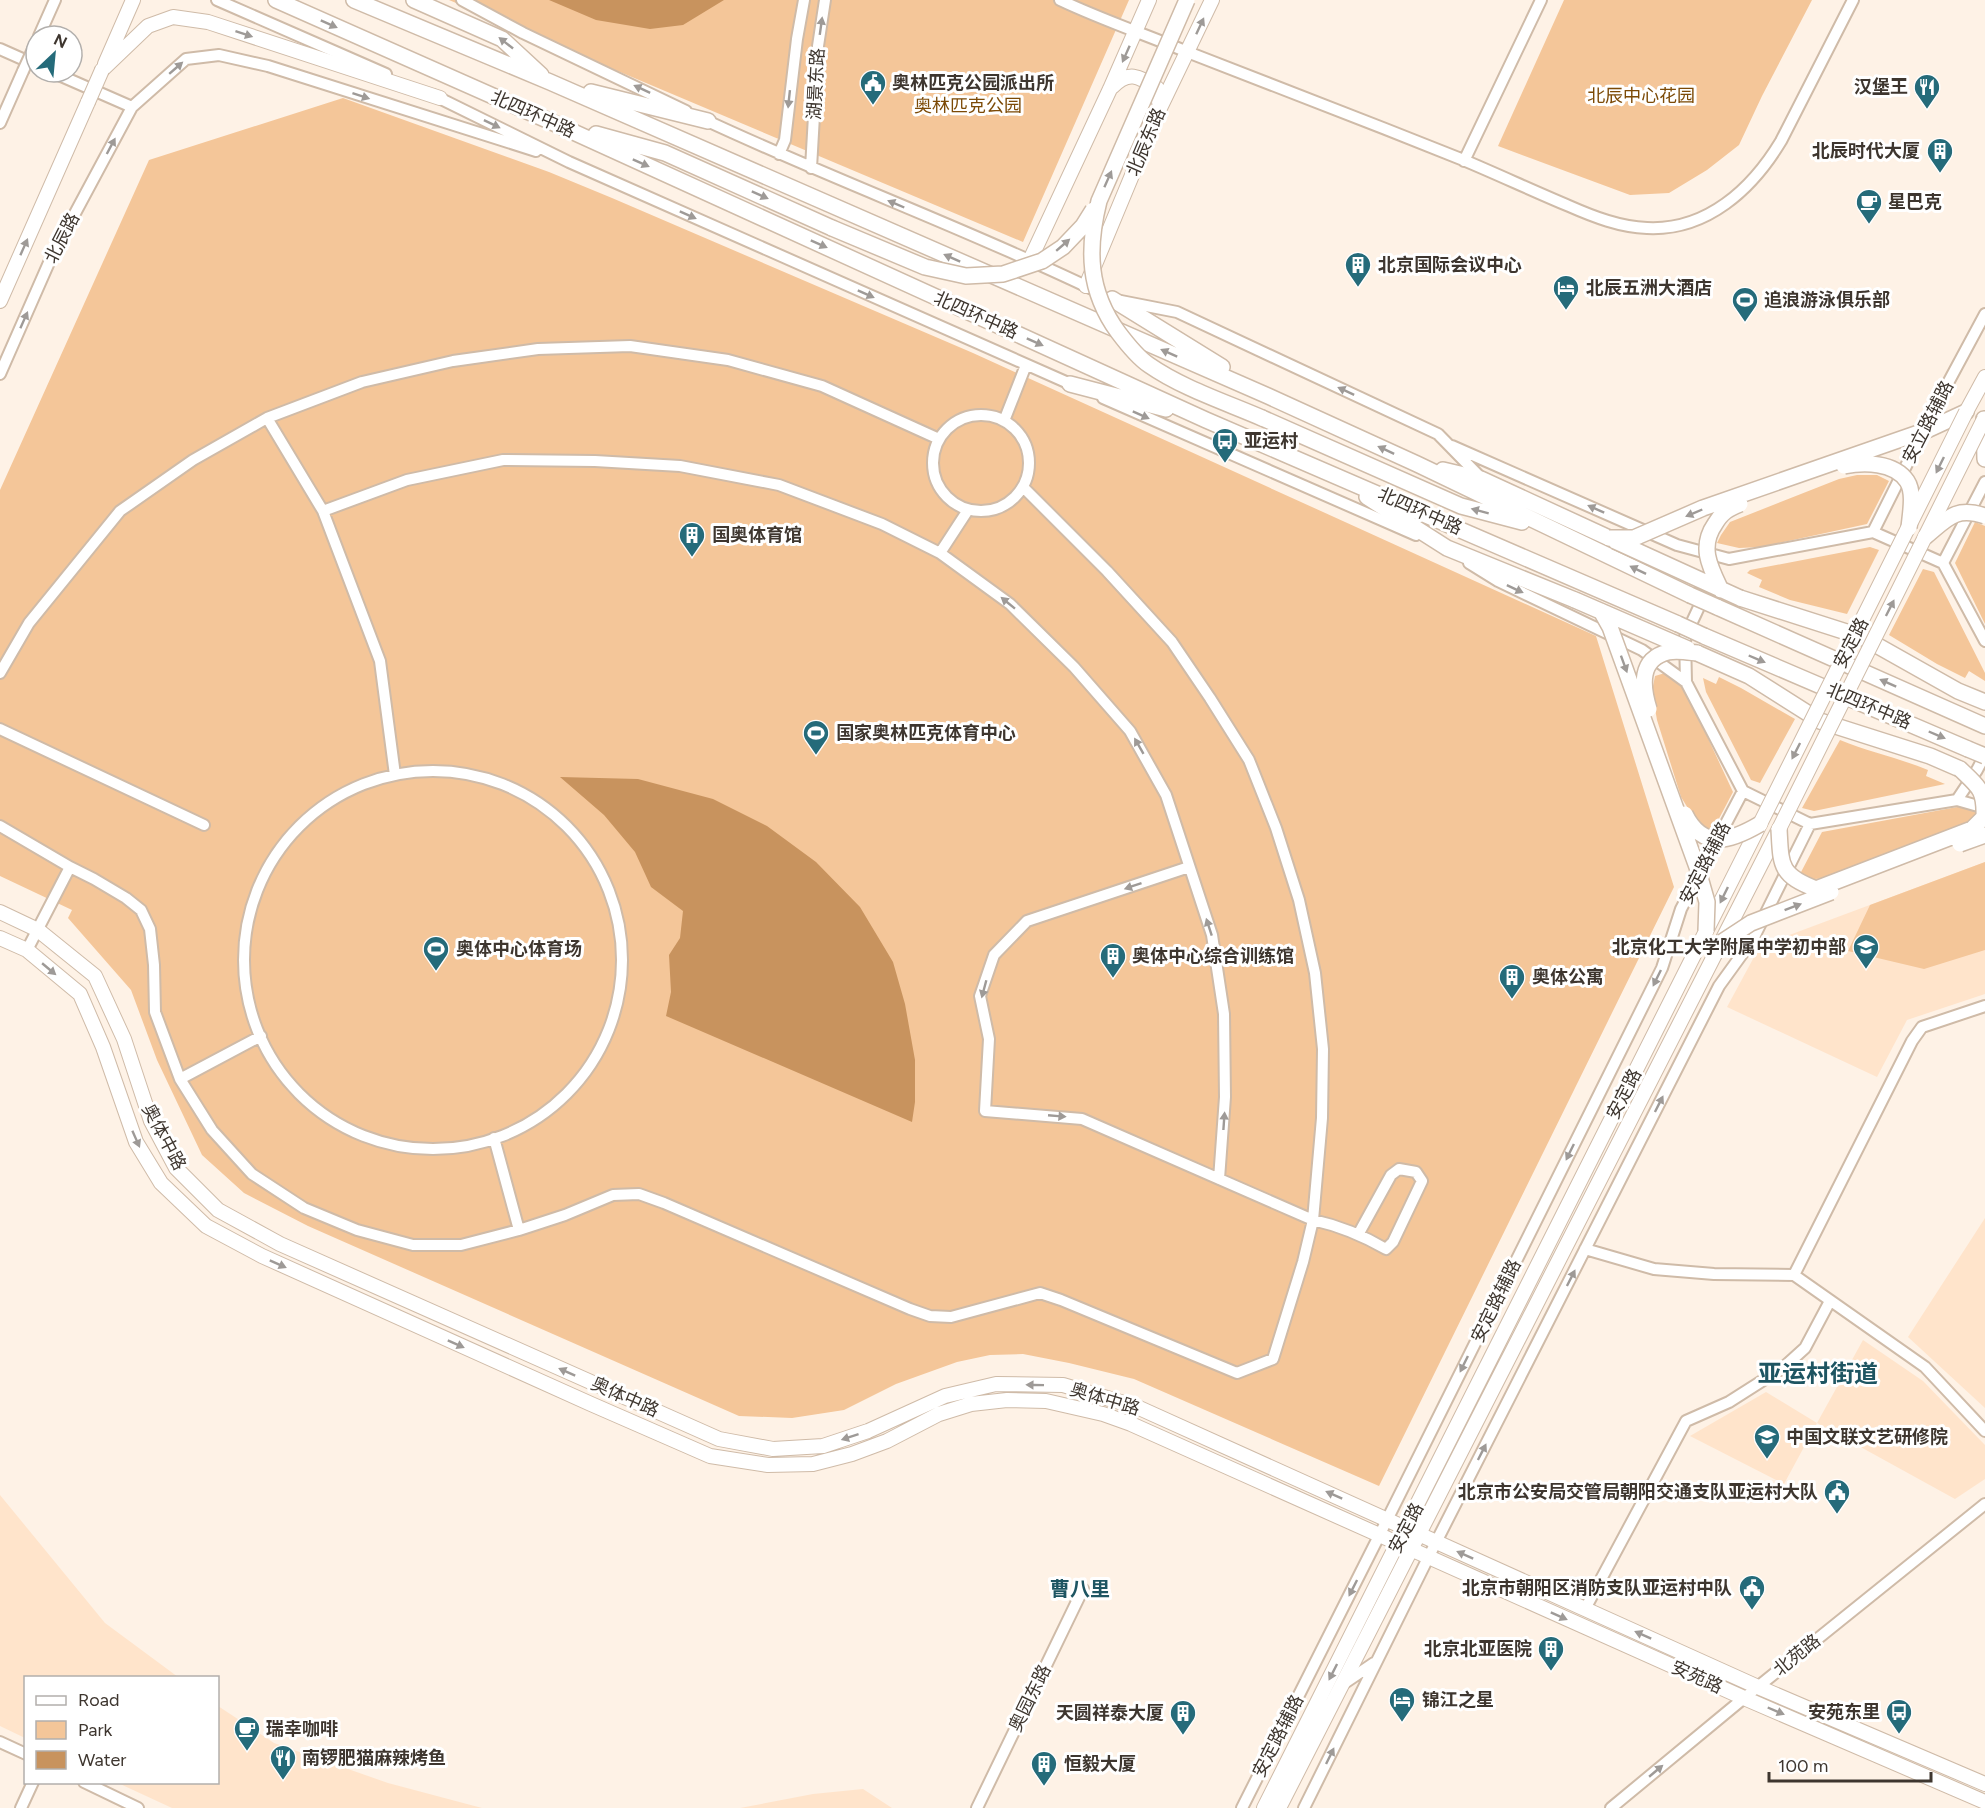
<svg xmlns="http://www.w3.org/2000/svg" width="1985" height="1808" font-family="Figtree,'Noto Sans SC',sans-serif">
<rect width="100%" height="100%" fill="#fef2e6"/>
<path fill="#ffe4cb" d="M1985 862V994L1907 1020 1877 1077 1727 1007 1760 946Z
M1985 1218V1408L1908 1337Z
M1863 1340 1923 1381 1985 1445V1479L1955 1499 1817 1423 1784 1484 1690 1436 1766 1392 1817 1423Z
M0 1495 105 1623 178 1677 26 1678 25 1738 0 1726Z
M218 1706 274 1743 388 1783 482 1808H172L118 1783 218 1782Z
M863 1789 892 1808H740L813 1794Z"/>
<path fill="#f4c699" d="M449 0H1129L1023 242Z
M1564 0H1812L1762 96 1739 145 1707 170 1669 193 1630 195 1498 146Z
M343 98 549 172 612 198 973 353 1596 636 1674 887 1379 1486 1134 1379 1069 1363 1023 1354 990 1355 957 1362 896 1384 844 1410 792 1418 739 1416 308 1226 244 1193 202 1155 157 1060 131 990 68 918 72 910 0 876V490L149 160Z
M1857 475H1877L1889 481 1867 524 1761 547 1739 548 1717 543 1721 535 1730 522 1839 479Z
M1975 522 1985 526V624L1955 563Z
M1870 547 1879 550 1847 614 1790 600 1759 587 1762 580 1747 573 1750 570Z
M1923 569 1934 572 1985 673V681L1969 671 1965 678 1937 664 1889 635Z
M1665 673 1679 680 1686 691 1733 792 1713 830 1699 826 1681 797 1657 720 1652 691 1655 676Z
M1719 677 1741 688 1795 719 1760 783 1751 780 1706 692 1703 678 1716 684Z
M1840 740C1869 752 1899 758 1928 770L1926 776 1945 784 1814 811 1802 808Z
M1968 805 1979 809 1975 823 1837 878 1814 879 1800 874 1822 832Z
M1985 862V950L1924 969 1848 951 1870 905Z"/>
<path fill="#c8935e" d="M549 0H724L683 25 650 29 596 20Z
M560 777 638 779 713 799 767 826 816 862 860 907 893 962 905 1004 915 1060V1102L912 1122 666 1016 671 992 669 955 680 938 683 911 651 887 635 852 604 815Z"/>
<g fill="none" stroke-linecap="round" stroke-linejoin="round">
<g stroke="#cfbba8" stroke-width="14">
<path id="minor" d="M217 0 386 74
M462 0 523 33 686 111
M1060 0C1102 20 1147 35 1190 53 1281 88 1371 123 1461 159 1497 174 1533 191 1569 206 1594 217 1620 227 1647 228 1707 231 1752 189 1781 141L1853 0
M39 36 55 0
M0 49 36 65
M52 72 132 107
M433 95 569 162 1075 386
M703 119C831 179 965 228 1092 289
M0 123 23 71
M779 154 785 140 797 39 804 0
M1464 161 1541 0
M811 168 818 46 825 0
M1121 301 1177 312 1438 434 1481 478
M0 374 51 258 132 107 186 59 219 55 268 66 536 151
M1103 398 1416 535
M933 463a48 48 0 1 1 96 0a48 48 0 1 1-96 0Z
M267 418 323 511 380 661 395 775
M1004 421 1026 365
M1452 446 1677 545 1729 559 1873 532 1943 563 1985 641
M323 511 407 480 503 460 595 461 680 466 779 485 882 524 940 553 1010 604 1074 667 1130 731 1166 795 1212 935 1224 1014 1225 1097 1219 1179
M1873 532 1941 396 1985 314
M940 553 968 510
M1469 563 1498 581 1642 650 1686 682
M1943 563 1985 482
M1705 594 1685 637 1686 682 1743 791 1810 824 1957 800 1985 808
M0 673 29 623 120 511 193 460 267 418 362 382 453 361 538 349 630 346 728 360 822 386 939 439
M0 729 204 825
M244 960a189 189 0 1 1 378 0a189 189 0 1 1-378 0Z
M1957 800 1977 770 1985 755
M0 826 70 867 94 879 126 898 141 910 150 929 154 965 155 1012 180 1079 212 1130 252 1174 304 1208 357 1230 413 1245H461L519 1230 565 1215 613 1195 639 1194 664 1203 910 1309 930 1316 951 1317 1040 1293 1061 1300 1237 1373 1273 1359 1303 1262 1313 1220 1322 1118 1323 1049 1315 973 1299 900 1276 828 1249 760 1210 698 1172 642 1107 571 1023 487
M1189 867 1027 921 994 955 980 996 989 1039 985 1111 1082 1119 1313 1220C1340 1226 1362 1235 1386 1249L1393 1242 1422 1181 1416 1172 1399 1169 1391 1175 1359 1233
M27 950 70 867
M180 1079 261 1036
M494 1138 519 1230
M1585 1249 1654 1269 1714 1274 1794 1275 1925 1367 1985 1431
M1794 1275 1912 1041 1922 1027 1985 1006
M1585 1609 1686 1421 1729 1402 1784 1367 1805 1348 1830 1301
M1343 1684 1374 1663
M0 1742 26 1754
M84 1782 138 1808
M21 1808 33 1782
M977 1808 1083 1589
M1242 1808 1379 1536 1662 968 1681 909 1743 791
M1304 1808 1428 1558 1719 986 1753 939 1810 824
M1611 1808 1744 1698 1985 1504"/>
</g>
<g stroke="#cfbba8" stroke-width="16">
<path id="major" d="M105 64 133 0
M102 70 148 26 173 17 208 22 440 98
M1112 87C1129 70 1138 76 1157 88L1160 108
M1030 260 1110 89 1149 0
M1086 286 1160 108 1212 0
M0 301 88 102
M1966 412 1985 377
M0 912 38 930 95 976 124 1039 151 1121 176 1168 218 1210 280 1244 719 1439 773 1449 823 1446 868 1431 945 1396 996 1384 1063 1385 1137 1407 1758 1687 1985 1784
M0 938 27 950 80 994 103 1047 136 1142 161 1183 206 1226 262 1256 591 1404 710 1456 768 1465 813 1464 852 1454 887 1441 939 1414 971 1404 1007 1400 1046 1401 1103 1414 1131 1424 1744 1698 1985 1802
M1264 1808 1760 824
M1279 1808 1779 829"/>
</g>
<g stroke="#cfbba8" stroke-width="18">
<path id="highway" d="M276 0 547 120 1206 420 1678 624
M354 0 550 82 1268 396 1417 464 1690 595
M414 0 502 39 541 75
M591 92 708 121
M596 134 665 153 832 228
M1112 299 1222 367
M1070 384 1166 409
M1262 418 1461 506 1522 522
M1984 419 1985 459
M1927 430 1966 412
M1443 470 1481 479 1609 538
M1367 497 1447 548 1575 600
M1740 598 1862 637 1958 691 1985 702
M1717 607 1985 726
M1704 636 1968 749
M1697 653 1749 676 1820 721 1930 756 1960 769"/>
</g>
<use href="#minor" stroke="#fff" stroke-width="10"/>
<use href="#major" stroke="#fff" stroke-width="14"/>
<use href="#highway" stroke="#fff" stroke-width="15"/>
<g stroke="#cfbba8" stroke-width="14" stroke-linecap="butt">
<path id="minor-bridge" d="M23 71 35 45"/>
</g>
<g stroke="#cfbba8" stroke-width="16" stroke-linecap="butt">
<path id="major-bridge" d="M88 102 102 70
M1760 824 1966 412
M1779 829 1984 419"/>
</g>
<g stroke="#cfbba8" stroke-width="18" stroke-linecap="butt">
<path id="highway-bridge" d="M1187 0 1099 201C1087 249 1088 291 1118 332 1127 344 1137 357 1149 365 1182 388 1225 402 1262 418
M832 228 925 267 966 276 1003 274 1042 261 1063 247 1083 226 1093 210
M1844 466C1864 462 1894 462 1907 481 1915 493 1910 515 1909 528
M1925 537C1947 519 1955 506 1985 516
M1609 538H1634L1703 508 1927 430
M1615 541 1740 598
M1721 590C1710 567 1699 547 1715 524 1722 512 1728 509 1740 504
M1690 595 1717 607
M1575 600 1688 649
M1601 611 1610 627 1697 867 1707 902 1706 931
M1678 624 1704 636
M1649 709C1642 686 1639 659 1668 652 1677 650 1688 652 1697 653
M1968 749 1985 756
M1685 814C1703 851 1731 841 1760 824
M1779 829C1781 865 1779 875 1816 889L1972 829 1984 817C1985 790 1979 787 1960 769
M1960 844 1985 835
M1722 942 1751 923 1831 892"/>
</g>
<use href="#minor-bridge" stroke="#fff" stroke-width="10"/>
<use href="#major-bridge" stroke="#fff" stroke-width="14"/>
<use href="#highway-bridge" stroke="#fff" stroke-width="15"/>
</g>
<defs><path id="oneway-solid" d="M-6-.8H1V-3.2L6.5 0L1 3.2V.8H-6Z" transform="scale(1.5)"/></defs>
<g fill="#9e9a97">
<use href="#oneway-solid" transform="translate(329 24) rotate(24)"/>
<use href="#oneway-solid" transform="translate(821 26) rotate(-82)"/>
<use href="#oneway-solid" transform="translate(1200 26) rotate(-65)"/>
<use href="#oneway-solid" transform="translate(244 34) rotate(18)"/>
<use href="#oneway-solid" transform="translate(506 43) rotate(-142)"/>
<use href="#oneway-solid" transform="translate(1126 54) rotate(114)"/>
<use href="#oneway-solid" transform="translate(176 68) rotate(-41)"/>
<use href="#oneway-solid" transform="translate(642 89) rotate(-155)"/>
<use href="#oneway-solid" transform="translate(361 96) rotate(18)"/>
<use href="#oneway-solid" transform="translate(789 99) rotate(96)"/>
<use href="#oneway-solid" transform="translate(492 124) rotate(26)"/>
<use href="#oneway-solid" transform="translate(111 146) rotate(-62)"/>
<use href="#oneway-solid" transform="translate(641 163) rotate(24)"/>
<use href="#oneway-solid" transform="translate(1108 179) rotate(-66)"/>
<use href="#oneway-solid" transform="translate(760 195) rotate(24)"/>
<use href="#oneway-solid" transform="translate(896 204) rotate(-157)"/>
<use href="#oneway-solid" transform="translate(688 215) rotate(24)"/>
<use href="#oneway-solid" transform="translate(819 244) rotate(24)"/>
<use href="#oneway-solid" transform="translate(1063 245) rotate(-41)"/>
<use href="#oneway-solid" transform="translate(24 247) rotate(-66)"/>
<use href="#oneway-solid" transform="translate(952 258) rotate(-156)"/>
<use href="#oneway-solid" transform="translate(866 294) rotate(24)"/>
<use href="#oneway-solid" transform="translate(24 320) rotate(-66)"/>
<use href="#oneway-solid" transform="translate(1035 342) rotate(24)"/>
<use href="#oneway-solid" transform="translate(1169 353) rotate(-156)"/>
<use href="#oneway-solid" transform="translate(1346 391) rotate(-155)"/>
<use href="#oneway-solid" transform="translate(1141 415) rotate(24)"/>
<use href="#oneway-solid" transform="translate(1386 450) rotate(-155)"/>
<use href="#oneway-solid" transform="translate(1940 465) rotate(116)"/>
<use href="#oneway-solid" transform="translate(1596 509) rotate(-156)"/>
<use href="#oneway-solid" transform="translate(1480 511) rotate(-165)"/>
<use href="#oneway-solid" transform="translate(1694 513) rotate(157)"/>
<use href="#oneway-solid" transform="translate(1638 570) rotate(-154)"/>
<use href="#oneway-solid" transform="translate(1515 589) rotate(25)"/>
<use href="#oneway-solid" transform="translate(1008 603) rotate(-141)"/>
<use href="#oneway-solid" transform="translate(1890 608) rotate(-63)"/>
<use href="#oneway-solid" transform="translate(1757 659) rotate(23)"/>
<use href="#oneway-solid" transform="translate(1624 664) rotate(70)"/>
<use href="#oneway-solid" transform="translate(1888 683) rotate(-156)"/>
<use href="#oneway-solid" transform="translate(1937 735) rotate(23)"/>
<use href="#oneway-solid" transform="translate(1139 746) rotate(-120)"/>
<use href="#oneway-solid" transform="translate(1796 751) rotate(117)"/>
<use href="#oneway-solid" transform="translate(1133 886) rotate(161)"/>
<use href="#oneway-solid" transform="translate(1724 895) rotate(116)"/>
<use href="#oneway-solid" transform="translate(1793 907) rotate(-21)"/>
<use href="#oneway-solid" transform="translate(1209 927) rotate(-108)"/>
<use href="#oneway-solid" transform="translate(49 969) rotate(40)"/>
<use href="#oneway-solid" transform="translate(1657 978) rotate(116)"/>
<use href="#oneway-solid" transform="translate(984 989) rotate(105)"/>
<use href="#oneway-solid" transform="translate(1659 1104) rotate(-63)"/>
<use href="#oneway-solid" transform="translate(1057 1116) rotate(5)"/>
<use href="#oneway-solid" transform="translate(1224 1121) rotate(-86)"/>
<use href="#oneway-solid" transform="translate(136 1139) rotate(66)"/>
<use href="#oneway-solid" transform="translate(1570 1152) rotate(116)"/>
<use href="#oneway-solid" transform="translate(278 1264) rotate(24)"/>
<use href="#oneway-solid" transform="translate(1571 1278) rotate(-63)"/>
<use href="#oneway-solid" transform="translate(456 1344) rotate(24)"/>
<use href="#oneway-solid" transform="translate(1464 1364) rotate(116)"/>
<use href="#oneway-solid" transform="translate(567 1372) rotate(-156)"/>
<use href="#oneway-solid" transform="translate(1035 1385) rotate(-179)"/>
<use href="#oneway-solid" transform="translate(850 1437) rotate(162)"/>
<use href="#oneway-solid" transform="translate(1482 1452) rotate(-63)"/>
<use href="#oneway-solid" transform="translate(1334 1495) rotate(-156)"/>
<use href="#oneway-solid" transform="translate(1465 1555) rotate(-156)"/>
<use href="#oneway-solid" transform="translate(1353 1588) rotate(117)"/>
<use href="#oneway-solid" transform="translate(1559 1616) rotate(24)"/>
<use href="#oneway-solid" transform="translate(1643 1635) rotate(-156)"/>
<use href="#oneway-solid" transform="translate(1333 1672) rotate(117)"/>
<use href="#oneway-solid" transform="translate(1776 1711) rotate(23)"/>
<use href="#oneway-solid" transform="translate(1330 1756) rotate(-64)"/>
<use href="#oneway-solid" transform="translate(1656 1771) rotate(-40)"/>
</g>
<defs>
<g id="civic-pin" transform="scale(1.35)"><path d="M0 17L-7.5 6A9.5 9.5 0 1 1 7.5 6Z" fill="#256b7a" stroke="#fff"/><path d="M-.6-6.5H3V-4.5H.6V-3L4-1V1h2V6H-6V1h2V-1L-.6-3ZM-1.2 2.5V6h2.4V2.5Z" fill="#fff"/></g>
<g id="restaurant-pin" transform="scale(1.35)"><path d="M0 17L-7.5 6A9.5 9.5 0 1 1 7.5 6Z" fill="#256b7a" stroke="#fff"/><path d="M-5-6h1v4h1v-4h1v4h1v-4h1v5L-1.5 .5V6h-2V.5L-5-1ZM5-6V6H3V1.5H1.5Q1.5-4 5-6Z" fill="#fff"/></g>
<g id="building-pin" transform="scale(1.35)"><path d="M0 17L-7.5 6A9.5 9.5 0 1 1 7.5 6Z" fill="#256b7a" stroke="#fff"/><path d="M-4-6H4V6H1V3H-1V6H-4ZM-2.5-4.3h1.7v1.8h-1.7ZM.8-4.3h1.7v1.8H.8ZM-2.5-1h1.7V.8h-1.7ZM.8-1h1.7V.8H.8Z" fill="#fff"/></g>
<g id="cafe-pin" transform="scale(1.35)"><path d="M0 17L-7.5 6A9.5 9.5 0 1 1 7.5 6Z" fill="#256b7a" stroke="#fff"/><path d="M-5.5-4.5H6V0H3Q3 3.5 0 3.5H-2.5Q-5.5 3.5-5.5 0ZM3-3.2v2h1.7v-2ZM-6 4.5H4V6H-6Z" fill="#fff"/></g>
<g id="hotel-pin" transform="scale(1.35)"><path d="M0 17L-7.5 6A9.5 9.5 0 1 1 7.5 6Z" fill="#256b7a" stroke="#fff"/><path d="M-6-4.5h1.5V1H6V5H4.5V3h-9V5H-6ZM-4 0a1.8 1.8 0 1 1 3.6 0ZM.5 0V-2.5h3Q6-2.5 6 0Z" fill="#fff"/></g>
<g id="stadium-pin" transform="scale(1.35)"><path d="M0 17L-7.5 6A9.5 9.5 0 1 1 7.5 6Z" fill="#256b7a" stroke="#fff"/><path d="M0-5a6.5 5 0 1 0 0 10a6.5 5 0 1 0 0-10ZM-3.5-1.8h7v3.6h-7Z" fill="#fff"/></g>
<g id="bus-pin" transform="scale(1.35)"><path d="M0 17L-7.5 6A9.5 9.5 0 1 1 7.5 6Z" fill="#256b7a" stroke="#fff"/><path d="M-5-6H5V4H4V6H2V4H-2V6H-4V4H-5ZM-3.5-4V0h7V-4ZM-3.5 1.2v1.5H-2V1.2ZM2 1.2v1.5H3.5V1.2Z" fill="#fff"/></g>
<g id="school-pin" transform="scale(1.35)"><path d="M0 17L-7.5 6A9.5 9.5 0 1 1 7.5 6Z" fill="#256b7a" stroke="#fff"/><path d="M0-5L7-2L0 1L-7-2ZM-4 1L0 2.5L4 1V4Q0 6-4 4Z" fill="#fff"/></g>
<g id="university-pin" transform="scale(1.35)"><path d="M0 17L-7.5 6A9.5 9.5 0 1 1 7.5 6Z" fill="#256b7a" stroke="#fff"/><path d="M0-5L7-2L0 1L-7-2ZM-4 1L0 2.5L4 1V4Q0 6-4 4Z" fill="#fff"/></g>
</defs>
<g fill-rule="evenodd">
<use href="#civic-pin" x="873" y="83"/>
<use href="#restaurant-pin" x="1927" y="87"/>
<use href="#building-pin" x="1940" y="151"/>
<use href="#cafe-pin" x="1869" y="202"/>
<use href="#building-pin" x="1358" y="265"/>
<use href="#hotel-pin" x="1566" y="288"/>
<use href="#stadium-pin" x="1745" y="300"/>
<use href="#bus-pin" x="1225" y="441"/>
<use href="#building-pin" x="692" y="535"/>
<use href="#stadium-pin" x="816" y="733"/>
<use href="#school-pin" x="1866" y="947"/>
<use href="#stadium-pin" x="436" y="949"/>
<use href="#building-pin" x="1113" y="956"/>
<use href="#building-pin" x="1512" y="977"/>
<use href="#university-pin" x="1767" y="1437"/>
<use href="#civic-pin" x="1837" y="1492"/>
<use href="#civic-pin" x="1752" y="1588"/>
<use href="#building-pin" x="1551" y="1649"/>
<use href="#hotel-pin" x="1402" y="1700"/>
<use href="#bus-pin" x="1899" y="1712"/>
<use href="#building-pin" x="1183" y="1713"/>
<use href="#cafe-pin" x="247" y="1729"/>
<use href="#restaurant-pin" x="283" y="1758"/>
<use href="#building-pin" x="1044" y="1764"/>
</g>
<g text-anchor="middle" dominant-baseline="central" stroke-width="6" stroke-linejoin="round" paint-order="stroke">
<g font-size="18" font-weight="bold" fill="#3e362f" stroke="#fff" text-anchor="start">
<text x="892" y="83">奥林匹克公园派出所</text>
<text x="1908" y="87" text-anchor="end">汉堡王</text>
<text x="1920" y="151" text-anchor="end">北辰时代大厦</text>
<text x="1888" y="202">星巴克</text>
<text x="1378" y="265">北京国际会议中心</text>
<text x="1586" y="288">北辰五洲大酒店</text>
<text x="1764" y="300">追浪游泳俱乐部</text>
<text x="1244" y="441">亚运村</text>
<text x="712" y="535">国奥体育馆</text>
<text x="836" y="733">国家奥林匹克体育中心</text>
<text x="1846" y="947" text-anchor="end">北京化工大学附属中学初中部</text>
<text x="456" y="949">奥体中心体育场</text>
<text x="1132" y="956">奥体中心综合训练馆</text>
<text x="1532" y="977">奥体公寓</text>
<text x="1786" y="1437">中国文联文艺研修院</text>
<text x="1818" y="1492" text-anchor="end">北京市公安局交管局朝阳交通支队亚运村大队</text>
<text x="1732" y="1588" text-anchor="end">北京市朝阳区消防支队亚运村中队</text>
<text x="1532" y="1649" text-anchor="end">北京北亚医院</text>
<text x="1422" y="1700">锦江之星</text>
<text x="1880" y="1712" text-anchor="end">安苑东里</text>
<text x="1164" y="1713" text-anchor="end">天圆祥泰大厦</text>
<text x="266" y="1729">瑞幸咖啡</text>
<text x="302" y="1758">南锣肥猫麻辣烤鱼</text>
<text x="1064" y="1764">恒毅大厦</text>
</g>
<g font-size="18" fill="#3e362f" stroke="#fff">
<text transform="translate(816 84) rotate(-87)">湖景东路</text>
<text transform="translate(533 114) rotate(24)">北四环中路</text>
<text transform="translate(1146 142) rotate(-67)">北辰东路</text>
<text transform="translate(62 238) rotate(-63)">北辰路</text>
<text transform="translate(976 315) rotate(24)">北四环中路</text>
<text transform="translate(1928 422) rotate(-63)">安立路辅路</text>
<text transform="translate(1420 511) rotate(24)">北四环中路</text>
<text transform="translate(1851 643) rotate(-63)">安定路</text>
<text transform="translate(1869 706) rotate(23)">北四环中路</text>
<text transform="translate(1705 863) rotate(-63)">安定路辅路</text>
<text transform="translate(1624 1094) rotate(-63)">安定路</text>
<text transform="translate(164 1137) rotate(62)">奥体中路</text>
<text transform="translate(1496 1301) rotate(-64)">安定路辅路</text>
<text transform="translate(625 1397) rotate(24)">奥体中路</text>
<text transform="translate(1105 1399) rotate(17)">奥体中路</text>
<text transform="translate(1406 1528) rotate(-63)">安定路</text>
<text transform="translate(1797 1655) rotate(-39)">北苑路</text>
<text transform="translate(1697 1677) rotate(24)">安苑路</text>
<text transform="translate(1030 1698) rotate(-64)">奥园东路</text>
<text transform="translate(1278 1736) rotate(-63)">安定路辅路</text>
</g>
<g font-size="18" fill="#7c4a06" stroke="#fff">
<text x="1641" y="96">北辰中心花园</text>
<text x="968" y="106">奥林匹克公园</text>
</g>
<g font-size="20" font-weight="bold" fill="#1e5562" stroke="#fff">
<text x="1080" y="1589">曹八里</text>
</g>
<g font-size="24" font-weight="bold" fill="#1e5562" stroke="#fff">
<text x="1818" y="1373">亚运村街道</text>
</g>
</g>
<rect x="24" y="1676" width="195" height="108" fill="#ffffff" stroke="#b2afac" stroke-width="1.5"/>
<rect x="36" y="1696" width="30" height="9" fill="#ffffff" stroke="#b2afac" stroke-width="1.5"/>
<text x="78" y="1706" font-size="18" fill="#3e362f">Road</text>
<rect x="36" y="1721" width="30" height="18" fill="#f4c699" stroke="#b2afac" stroke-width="1.5"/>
<text x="78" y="1736" font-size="18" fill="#3e362f">Park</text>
<rect x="36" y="1751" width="30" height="18" fill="#c8935e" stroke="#b2afac" stroke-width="1.5"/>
<text x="78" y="1766" font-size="18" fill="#3e362f">Water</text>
<g transform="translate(54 54) rotate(26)"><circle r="28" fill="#ffffff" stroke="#b2afac" stroke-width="1.5"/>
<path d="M0-4.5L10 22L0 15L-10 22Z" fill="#256b7a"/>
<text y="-9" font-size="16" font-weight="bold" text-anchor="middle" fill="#3e362f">N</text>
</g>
<path d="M1769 1772v9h162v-9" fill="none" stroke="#3e362f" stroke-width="3"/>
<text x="1778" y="1772" font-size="18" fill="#3e362f" stroke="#ffffff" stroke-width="4.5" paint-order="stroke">100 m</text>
</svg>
